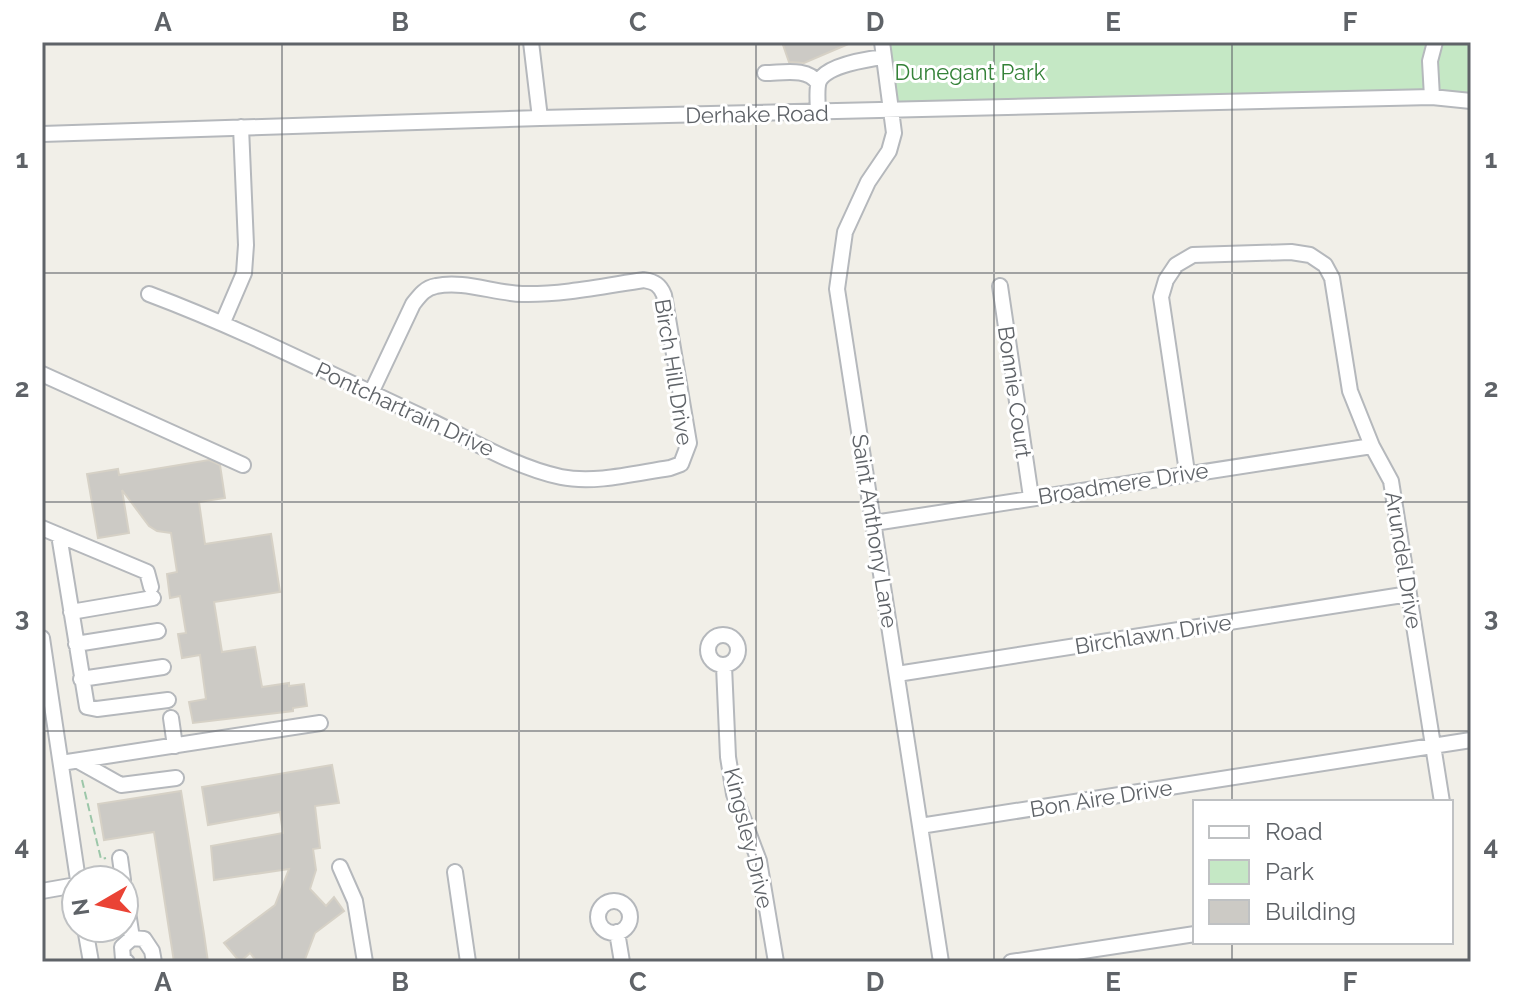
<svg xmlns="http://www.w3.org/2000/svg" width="1513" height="1004" font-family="Raleway,sans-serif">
<rect width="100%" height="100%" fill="#f1efe8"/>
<path fill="#c5e8c5" d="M889 42H1471V93L1432 90 1136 99 901 103 897 99Z"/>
<path fill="#cccac5" stroke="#d6d1c6" stroke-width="2" d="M782 42H853L804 63 789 62Z
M209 460 220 465 225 498 199 502 205 544 271 534 280 592 214 602 222 652 255 647 262 687 289 683V686L304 684 307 706 293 708V711L193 723 189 702 206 699 200 655 182 658 178 634 186 633 180 596 170 598 167 574 177 572 171 533 157 531 149 526 122 490 129 533 98 538 87 474 118 469 119 475Z
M332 765 339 803 315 806 320 848 313 849 316 870 310 889 326 906 334 897 344 911 315 933 304 962H257L250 953 240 962 224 943 275 905 289 869 214 880 211 846 283 833 280 812 208 825 202 787Z
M181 791 204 934 208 962H174L154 832 104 840 98 804Z"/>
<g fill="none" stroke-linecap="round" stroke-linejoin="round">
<g stroke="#b5b8bc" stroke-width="18">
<path id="minor" d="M531 42 540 118
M882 42 894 133 889 151 868 182 845 232 837 289 941 962
M765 73C783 73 807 67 818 83
M1432 97 1430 61 1435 42
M818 113C818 104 816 89 819 81 827 65 868 59 884 57
M42 134 540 118 1432 97 1471 101
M1000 286 1031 497
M149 294C245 330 334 376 427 419 470 439 514 467 561 477 595 484 636 473 670 468L681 464 689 443 664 295C660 285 655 282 644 280 604 286 562 295 522 294 494 293 463 280 436 286 425 288 420 295 413 304L371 393
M223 322 244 273 246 245 241 127
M42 374 243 465
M1187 472 1161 297 1166 280 1176 265 1193 255 1291 252 1310 255 1325 265 1332 278 1350 391 1372 446 1391 481 1442 802
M874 523 1372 446
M42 528 147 572 151 587
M59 535 87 707 97 709 168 700
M71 612 153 598
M708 650a15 15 0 1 1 30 0a15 15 0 1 1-30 0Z
M42 638 78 880
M76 644 158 631
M724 666 728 757 734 794 759 861 776 962
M897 674 1409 594
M81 679 163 667
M171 718 175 746
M78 761 121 785 176 778
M61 763 320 723
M920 826 1471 740
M120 858 123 880
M340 867 355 901 365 962
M455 872 468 962
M124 886 132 938 122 947 123 959 127 962
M42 891 76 885
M598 917a16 16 0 1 1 32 0a16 16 0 1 1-32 0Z
M85 928 91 962
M617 932 622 962
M132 938 144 939 152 951 154 962
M1011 962 1195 934"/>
</g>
<path stroke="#9cc7a9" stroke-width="2" stroke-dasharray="8 4" stroke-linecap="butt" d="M82 780 101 859 106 858"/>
<use href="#minor" stroke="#fff" stroke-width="14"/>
</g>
<path fill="none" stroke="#5f6368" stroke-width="2" stroke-opacity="0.55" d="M282 42V962M519 42V962M756 42V962M994 42V962M1232 42V802M42 273H1471M42 502H1471M42 731H1471M1232 942V962"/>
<g text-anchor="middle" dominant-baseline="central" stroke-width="6" stroke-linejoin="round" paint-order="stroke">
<g font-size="22" fill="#348238" stroke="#fff">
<text x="970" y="72">Dunegant Park</text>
</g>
<g font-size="22" fill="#5f6368" stroke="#fff">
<text transform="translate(757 114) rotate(-1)">Derhake Road</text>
<text transform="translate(674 372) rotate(81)">Birch Hill Drive</text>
<text transform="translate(1015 392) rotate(82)">Bonnie Court</text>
<text transform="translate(405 409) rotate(25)">Pontchartrain Drive</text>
<text transform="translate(1123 483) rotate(-9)">Broadmere Drive</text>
<text transform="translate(875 531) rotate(81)">Saint Anthony Lane</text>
<text transform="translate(1404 560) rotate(81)">Arundel Drive</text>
<text transform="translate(1153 634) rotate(-9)">Birchlawn Drive</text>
<text transform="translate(1101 798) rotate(-9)">Bon Aire Drive</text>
<text transform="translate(749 838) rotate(76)">Kingsley Drive</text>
</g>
</g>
<rect width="1513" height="1004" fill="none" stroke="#ffffff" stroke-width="88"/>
<rect x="1193" y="800" width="260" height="144" fill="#ffffff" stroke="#bfc1c3" stroke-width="2"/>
<rect x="1209" y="826" width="40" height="12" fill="#ffffff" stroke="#bfc1c3" stroke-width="2"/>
<text x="1265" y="840" font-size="24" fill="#5f6368">Road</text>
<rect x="1209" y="860" width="40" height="24" fill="#c5e8c5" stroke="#bfc1c3" stroke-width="2"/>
<text x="1265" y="880" font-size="24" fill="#5f6368">Park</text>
<rect x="1209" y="900" width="40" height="24" fill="#cccac5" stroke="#bfc1c3" stroke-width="2"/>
<text x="1265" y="920" font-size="24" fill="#5f6368">Building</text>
<g transform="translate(100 904) rotate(261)"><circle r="38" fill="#ffffff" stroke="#bfc1c3" stroke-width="2"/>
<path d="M0-6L14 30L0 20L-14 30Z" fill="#ea4335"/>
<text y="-12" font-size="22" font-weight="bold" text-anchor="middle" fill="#5f6368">N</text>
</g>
<rect x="44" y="44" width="1425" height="916" fill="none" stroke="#5f6368" stroke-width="3"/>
<g font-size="26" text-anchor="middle" font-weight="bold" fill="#5f6368">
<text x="163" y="31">A</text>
<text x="400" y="31">B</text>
<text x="638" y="31">C</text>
<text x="875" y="31">D</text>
<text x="1113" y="31">E</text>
<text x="1350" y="31">F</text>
<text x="22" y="168">1</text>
<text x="1491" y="168">1</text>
<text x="22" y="397">2</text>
<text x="1491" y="397">2</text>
<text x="22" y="626">3</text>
<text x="1491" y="626">3</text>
<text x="22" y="855">4</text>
<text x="1491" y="855">4</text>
<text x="163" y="991">A</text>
<text x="400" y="991">B</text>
<text x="638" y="991">C</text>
<text x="875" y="991">D</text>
<text x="1113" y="991">E</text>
<text x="1350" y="991">F</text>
</g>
</svg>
